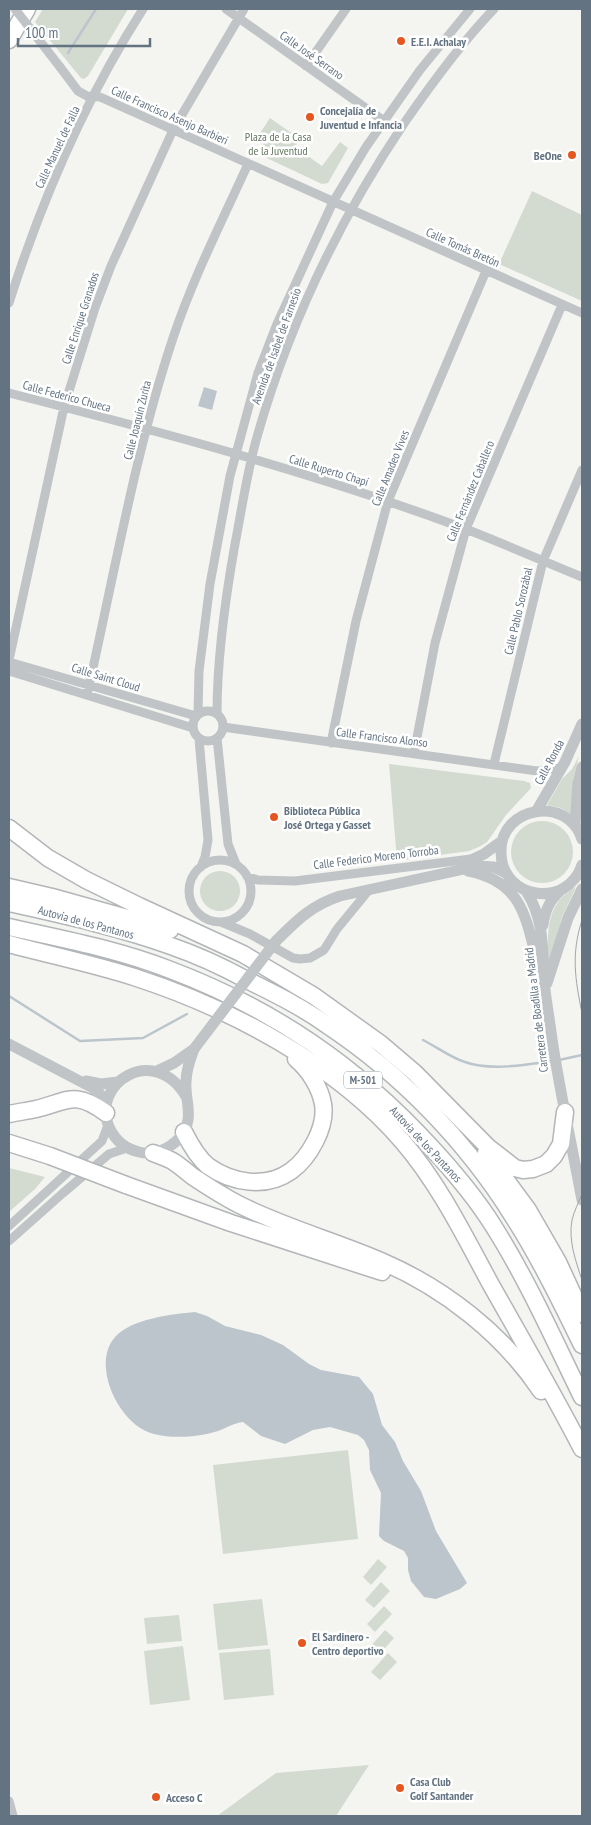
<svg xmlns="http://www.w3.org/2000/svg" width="591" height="1825" font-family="'PT Sans Narrow',sans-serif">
<rect width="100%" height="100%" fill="#f4f5f0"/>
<path fill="#d3dad0" d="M43 9H128L88 76 84 79 81 78 35 22Z
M270 118 300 139 295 147 322 166 340 142 348 148 328 183 322 184 256 153 262 145 256 139Z
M532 191 582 215V301L499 264Z
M579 756 573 780 572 816 561 808 547 805 562 779 572 769Z
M389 764 524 781 530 783 531 788 506 815 487 842 479 847 469 851 397 861Z
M511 852a31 31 0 1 1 62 0a31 31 0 1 1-62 0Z
M200 891a20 20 0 1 1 40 0a20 20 0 1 1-40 0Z
M576 887 562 917 549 968C548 946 545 920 558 902 562 896 569 891 576 887Z
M9 1168 45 1177 35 1189 9 1212Z
M348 1450 358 1539 223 1554 213 1465Z
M378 1559 387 1567 371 1585 363 1577Z
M381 1582 390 1591 374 1608 365 1600Z
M262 1599 268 1645 218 1650 213 1604Z
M384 1606 392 1614 375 1632 367 1624Z
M179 1615 182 1641 147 1644 144 1618Z
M385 1630 394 1638 378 1656 369 1648Z
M183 1646 190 1700 150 1705 144 1651Z
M270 1649 274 1695 224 1700 219 1653Z
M388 1653 397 1662 380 1680 371 1672Z
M369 1765 336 1816H217L276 1773Z"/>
<path fill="#bbc5cb" d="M204 387 217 391 212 410 198 406Z
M195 1312 207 1316 225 1326 261 1335 283 1345 309 1364 321 1370 359 1377 373 1394 382 1425 395 1442 403 1461 421 1491 436 1531 467 1583 460 1589 436 1599 424 1597 411 1581 408 1570V1558L404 1551 384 1541 379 1536 381 1493 370 1470 369 1450 364 1440 358 1435 330 1427 313 1430 285 1444 261 1436 243 1422C233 1423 227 1428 218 1431 199 1437 174 1439 154 1434 120 1427 89 1364 116 1336 132 1319 172 1314 195 1312Z"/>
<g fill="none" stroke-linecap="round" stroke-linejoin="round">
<path stroke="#bbc5cb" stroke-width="2.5" d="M68 53 96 9
M9 996 80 1041 143 1038 187 1014
M423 1040C437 1047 451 1058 465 1062 489 1071 527 1065 551 1061
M559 1060 582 1055"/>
<g stroke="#b3b6b9" stroke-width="19">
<path id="motorway" d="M9 40 27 9
M9 828 48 858 86 880 139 906 243 954 314 996 381 1044 415 1073 488 1147 515 1168 523 1170 533 1169 546 1164 554 1156 561 1144 565 1112
M9 887 52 897 170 930
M9 903C63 915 118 927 171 946 197 955 223 967 247 980 275 994 302 1007 327 1025 401 1074 467 1142 514 1218 540 1259 561 1302 582 1345
M9 927C62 939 117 949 168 969 272 1008 356 1065 431 1147 454 1172 476 1198 494 1227 528 1281 554 1340 582 1397
M9 944C50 955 93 964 134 977 230 1008 336 1064 403 1142 439 1184 464 1235 490 1283 521 1338 553 1393 582 1449
M9 1114C18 1112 27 1111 36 1109 69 1101 74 1090 106 1113
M184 1132C190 1144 197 1157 208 1166 232 1183 266 1189 291 1171 309 1158 327 1127 323 1104 320 1087 309 1070 296 1059
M9 1143 50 1156
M153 1153C160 1156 168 1158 174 1162 180 1166 186 1171 192 1176 207 1186 224 1197 240 1205 286 1228 335 1241 381 1261 444 1288 503 1334 541 1391
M486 1153 528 1210 558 1262 582 1314
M126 1185 231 1223 382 1272"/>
</g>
<path stroke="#c0c4c7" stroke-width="9" d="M226 9 384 121
M306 66 346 9
M60 67 78 91 87 96 100 97 582 313
M9 303C41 202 86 98 143 9
M9 393C162 432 315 473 463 528 503 543 542 561 582 577
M9 660 64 407 95 308 111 266 173 130 244 9
M9 662 196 716
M9 671 193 728
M87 695C114 576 135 452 173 338 193 278 222 221 248 164
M193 726a15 15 0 1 1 30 0a15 15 0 1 1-30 0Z
M198 714 199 671 210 584 230 476 258 373 277 324 333 202 366 147 420 70 470 9
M217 714C217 657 225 600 235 544 242 508 247 472 257 437 289 324 339 220 405 122 432 83 461 43 494 9
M223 727 537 771 561 768
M217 738 228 844 236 864
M199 739 208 840 205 857 201 867
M331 743 356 621 388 501 486 271
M414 753 435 643 466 529 562 305
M494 764 543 561 582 470
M189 891a31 31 0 1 1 62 0a31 31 0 1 1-62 0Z
M248 877 258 880 295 881 471 859
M221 922 250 934 293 958 300 959 310 958 324 950 337 929 369 890
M9 1226 102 1141 108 1125
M9 1241 63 1193 109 1154 127 1148
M9 1801 13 1816"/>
<path stroke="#c0c4c7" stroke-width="11" d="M537 810 565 762 582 724
M575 826 578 783 582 767
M582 839C568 795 500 806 501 852 501 899 567 910 582 865
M463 864 484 854 502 841
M468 871C525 882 526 921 539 969
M526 891C546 921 542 956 545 990 547 1006 550 1023 552 1039 560 1093 572 1146 582 1200
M543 925C545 911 549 901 560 891
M276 941C297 920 312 905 340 896L478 866 494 867 506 873
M547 983 568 918 582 889
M9 1044 93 1088 100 1094 106 1105
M157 1071 174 1063 194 1049
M86 1081 101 1084 118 1082
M187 1098C155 1041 88 1084 110 1129 116 1141 126 1149 139 1152 160 1157 184 1142 188 1120 190 1108 185 1095 186 1082 186 1070 190 1060 194 1049"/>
<use href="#motorway" stroke="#fff" stroke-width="16"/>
<path stroke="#a0a6ac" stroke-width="1" d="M582 920C571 954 575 979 582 1013
M582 1194C579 1202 574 1211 572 1220 568 1240 576 1262 582 1280"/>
<g stroke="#b3b6b9" stroke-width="19" stroke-linecap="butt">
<path id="motorway-bridge" d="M50 1156 126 1185"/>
</g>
<path stroke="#c0c4c7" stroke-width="9" d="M15 9 60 67"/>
<path stroke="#c0c4c7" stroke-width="11" d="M194 1049 276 941"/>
<use href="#motorway-bridge" stroke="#fff" stroke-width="16"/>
</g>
<g fill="#e55720" stroke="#fff" stroke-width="2">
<circle cx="401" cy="41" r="5"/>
<circle cx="310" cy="117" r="5"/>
<circle cx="572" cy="155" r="5"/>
<circle cx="274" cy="817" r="5"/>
<circle cx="302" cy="1643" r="5"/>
<circle cx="400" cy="1788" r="5"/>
<circle cx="156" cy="1797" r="5"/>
</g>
<g text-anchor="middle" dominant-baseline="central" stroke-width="5" stroke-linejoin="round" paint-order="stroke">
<rect fill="#fff" stroke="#929da8" stroke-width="1" x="344" y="1071.5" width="38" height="17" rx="4"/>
<g font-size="11" font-weight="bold" fill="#637382">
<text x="363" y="1080">M-501</text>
</g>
<g font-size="12" font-weight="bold" fill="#637382" stroke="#fff" text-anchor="start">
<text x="411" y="41">E.E.I. Achalay</text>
<text x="320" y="110">Concejalía de<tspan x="320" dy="14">Juventud e Infancia</tspan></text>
<text x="562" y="155" text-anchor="end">BeOne</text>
<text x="284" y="810">Biblioteca Pública<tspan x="284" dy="14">José Ortega y Gasset</tspan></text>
<text x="312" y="1636">El Sardinero -<tspan x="312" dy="14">Centro deportivo</tspan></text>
<text x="410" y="1781">Casa Club<tspan x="410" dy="14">Golf Santander</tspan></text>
<text x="166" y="1797">Acceso C</text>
</g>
<g font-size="12" fill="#637382" stroke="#fff">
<text transform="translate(312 55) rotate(35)">Calle José Serrano</text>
<text transform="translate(170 115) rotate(24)">Calle Francisco Asenjo Barbieri</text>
<text transform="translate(57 147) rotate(-65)">Calle Manuel de Falla</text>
<text transform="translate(463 247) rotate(24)">Calle Tomás Bretón</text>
<text transform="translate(80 318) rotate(-72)">Calle Enrique Granados</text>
<text transform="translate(276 346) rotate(-70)">Avenida de Isabel de Farnesio</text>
<text transform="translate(67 396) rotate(15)">Calle Federico Chueca</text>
<text transform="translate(137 420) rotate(-76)">Calle Joaquín Zurita</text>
<text transform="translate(390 468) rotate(-68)">Calle Amadeo Vives</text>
<text transform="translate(329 470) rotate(17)">Calle Ruperto Chapí</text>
<text transform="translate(470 491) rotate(-68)">Calle Fernández Caballero</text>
<text transform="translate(518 611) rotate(-77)">Calle Pablo Sorozábal</text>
<text transform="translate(106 677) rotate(17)">Calle Saint Cloud</text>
<text transform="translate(382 737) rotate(7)">Calle Francisco Alonso</text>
<text transform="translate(549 762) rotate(-62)">Calle Ronda</text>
<text transform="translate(376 857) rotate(-7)">Calle Federico Moreno Torroba</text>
<text transform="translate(86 922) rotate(15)">Autovía de los Pantanos</text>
<text transform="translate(536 1010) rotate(-97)">Carretera de Boadilla a Madrid</text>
<text transform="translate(426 1144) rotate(47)">Autovía de los Pantanos</text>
</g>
<g font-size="12" fill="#667962" stroke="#fff">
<text x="278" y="136">Plaza de la Casa<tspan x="278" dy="14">de la Juventud</tspan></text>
</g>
</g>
<rect width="591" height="1825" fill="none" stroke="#637382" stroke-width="20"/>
<path d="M18 38v8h132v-8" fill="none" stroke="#637382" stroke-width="2.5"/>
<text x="25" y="38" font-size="15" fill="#637382" stroke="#ffffff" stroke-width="4" paint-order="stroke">100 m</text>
</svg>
